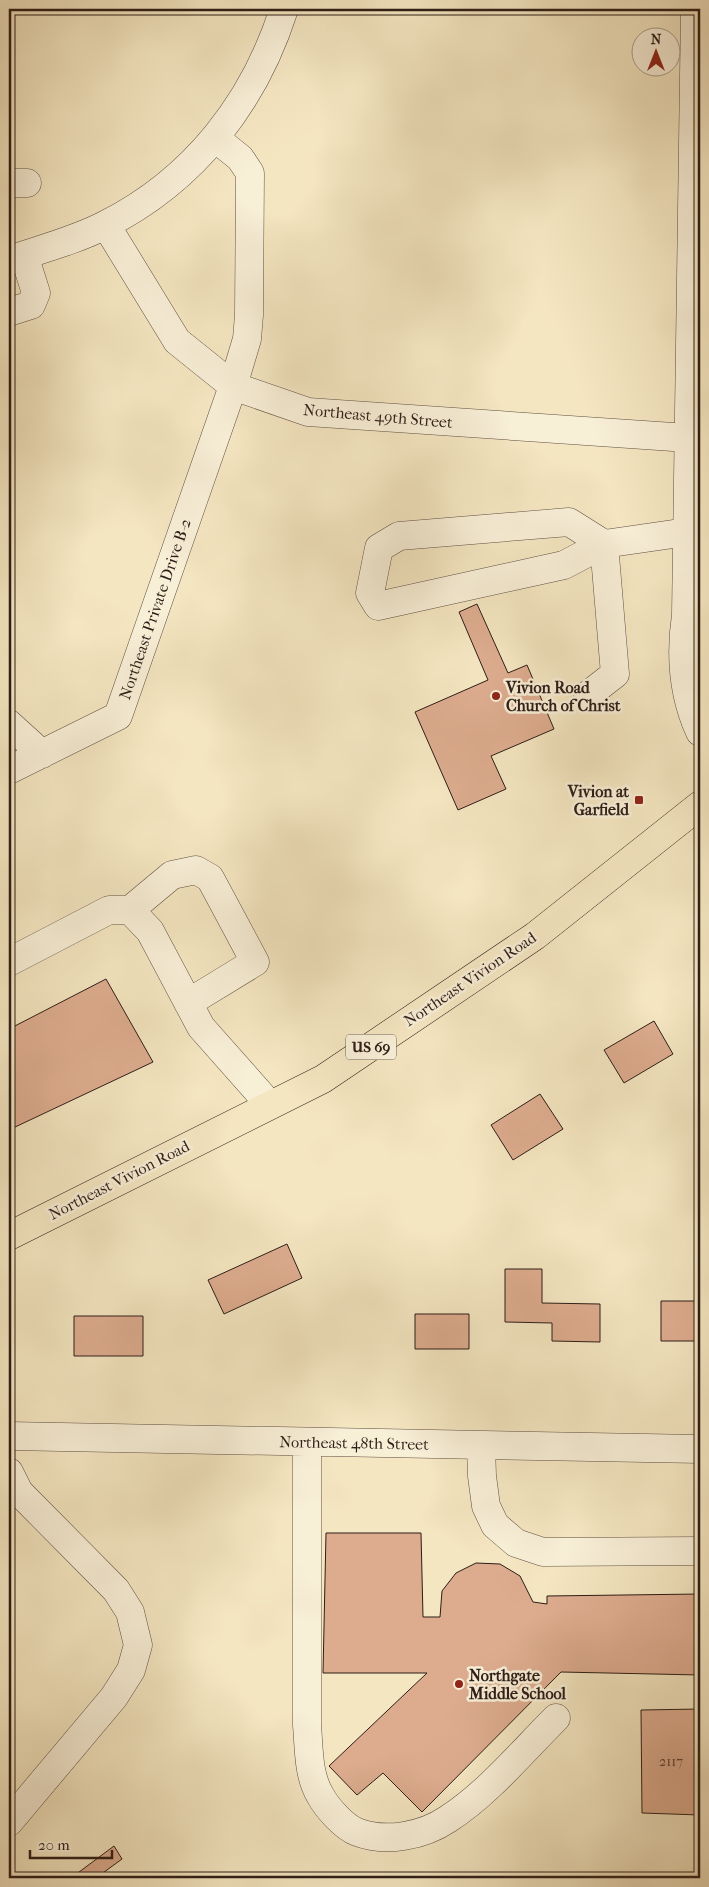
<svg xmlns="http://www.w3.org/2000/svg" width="709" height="1887" font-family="'IM FELL French Canon',serif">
<rect width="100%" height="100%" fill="#f4e6c1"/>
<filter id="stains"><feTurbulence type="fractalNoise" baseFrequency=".004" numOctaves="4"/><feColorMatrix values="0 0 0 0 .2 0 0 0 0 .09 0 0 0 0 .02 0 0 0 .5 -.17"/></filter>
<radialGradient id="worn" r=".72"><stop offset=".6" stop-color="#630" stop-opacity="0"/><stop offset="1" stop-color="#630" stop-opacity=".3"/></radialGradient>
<path fill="#ddac8f" stroke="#2d1d17" d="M477 604 508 673 527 665 554 729 491 756 506 789 458 810 415 712 488 680 459 612Z
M106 979 153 1062 13 1128 9 1122V1029Z
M654 1021 673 1054 624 1083 604 1050Z
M540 1094 563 1129 513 1160 491 1125Z
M287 1244 302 1278 224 1314 208 1280Z
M505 1269H542V1303L600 1304V1342L552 1341V1323L505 1322Z
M661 1301H700V1341H661Z
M415 1314H469V1349H415Z
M74 1316H143V1356H74Z
M326 1533H421L423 1617H440L442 1591 456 1573 476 1563 500 1564 520 1576 533 1602 547 1604V1596L700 1594V1675L561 1672 422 1812 383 1773 357 1795 329 1766 427 1673H323Z
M700 1709V1815L642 1813 641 1710Z
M114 1846 122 1859 96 1878H71Z"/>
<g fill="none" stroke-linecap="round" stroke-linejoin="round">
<g stroke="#5f4f42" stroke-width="29">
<path id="minor" d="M695 9 686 615C680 655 683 695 700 732
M9 183H27
M106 225 177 341 233 386 308 412 688 438
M9 260C41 249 74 241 105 225 194 180 254 103 284 9
M9 312 31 305 36 293 24 255
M604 544 569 522 399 536 379 548 370 593 378 606 564 565 604 544 687 532
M588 695 615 674 604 544
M9 724 42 754
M9 770 118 716 233 386 247 339 249 315 250 173 240 158 215 138
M130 910 172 875 196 870 210 878 255 962 188 1003
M9 962 109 910H130L150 931 201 1027 270 1105
M9 1436 700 1449
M307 1443V1725C309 1748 308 1775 320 1795 327 1808 344 1827 357 1832 386 1843 423 1836 448 1819 487 1794 523 1751 556 1718
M481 1446 482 1476 486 1506 495 1525 516 1543 543 1552 700 1551
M9 1472 19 1492 116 1590 130 1612 138 1645 131 1670 114 1697 9 1822"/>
</g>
<g stroke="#2d1d17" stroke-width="29">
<path id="major" d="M9 1236 323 1079 535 936 700 805"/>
</g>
<use href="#minor" stroke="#f8efd7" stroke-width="28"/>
<use href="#major" stroke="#f4e6c1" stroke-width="28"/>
</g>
<g fill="#8f2418" stroke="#f8efd7" stroke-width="2">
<circle cx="496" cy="696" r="5"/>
<rect x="634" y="795" width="10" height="10" rx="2.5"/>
<circle cx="459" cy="1684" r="5"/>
</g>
<g text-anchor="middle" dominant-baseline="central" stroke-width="5" stroke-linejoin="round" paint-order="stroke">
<g font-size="14" fill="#594135">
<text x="671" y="1761">2117</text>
</g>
<rect fill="#f8efd7" stroke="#6a5c51" stroke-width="1" x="346" y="1034.5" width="50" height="25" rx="4"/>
<g font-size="15" font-weight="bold" fill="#2d1d17">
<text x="371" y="1047">US 69</text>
</g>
<g font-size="16" fill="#2d1d17" stroke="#f8efd7">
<text transform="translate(378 416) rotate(5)">Northeast 49th Street</text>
<text transform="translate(155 609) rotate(-71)">Northeast Private Drive B-2</text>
<text transform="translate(470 979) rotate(-34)">Northeast Vivion Road</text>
<text transform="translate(119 1180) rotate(-27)">Northeast Vivion Road</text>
<text transform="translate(354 1443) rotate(1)">Northeast 48th Street</text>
</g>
<g font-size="16" font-weight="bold" fill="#2d1d17" stroke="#f8efd7" text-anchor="start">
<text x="506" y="687">Vivion Road<tspan x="506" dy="18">Church of Christ</tspan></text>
<text x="629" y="791" text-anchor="end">Vivion at<tspan x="629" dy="18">Garfield</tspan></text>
<text x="469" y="1675">Northgate<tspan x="469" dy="18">Middle School</tspan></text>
</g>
</g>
<rect width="709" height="1887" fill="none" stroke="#f4e6c1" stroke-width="30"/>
<rect x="10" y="10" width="689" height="1867" fill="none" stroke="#2d1d17" stroke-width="2.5"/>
<rect x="15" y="15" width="679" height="1857" fill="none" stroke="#2d1d17"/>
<g transform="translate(656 52)"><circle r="24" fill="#f8efd7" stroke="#a79b8a"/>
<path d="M0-4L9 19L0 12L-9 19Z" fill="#8f2418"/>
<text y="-8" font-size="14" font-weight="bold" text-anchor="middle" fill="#2d1d17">N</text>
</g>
<path d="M30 1850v8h82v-8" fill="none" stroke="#2d1d17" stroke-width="2.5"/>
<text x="38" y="1850" font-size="15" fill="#2d1d17" stroke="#f8efd7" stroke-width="4" paint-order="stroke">20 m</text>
<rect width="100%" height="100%" filter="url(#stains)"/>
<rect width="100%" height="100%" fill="url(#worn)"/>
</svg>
